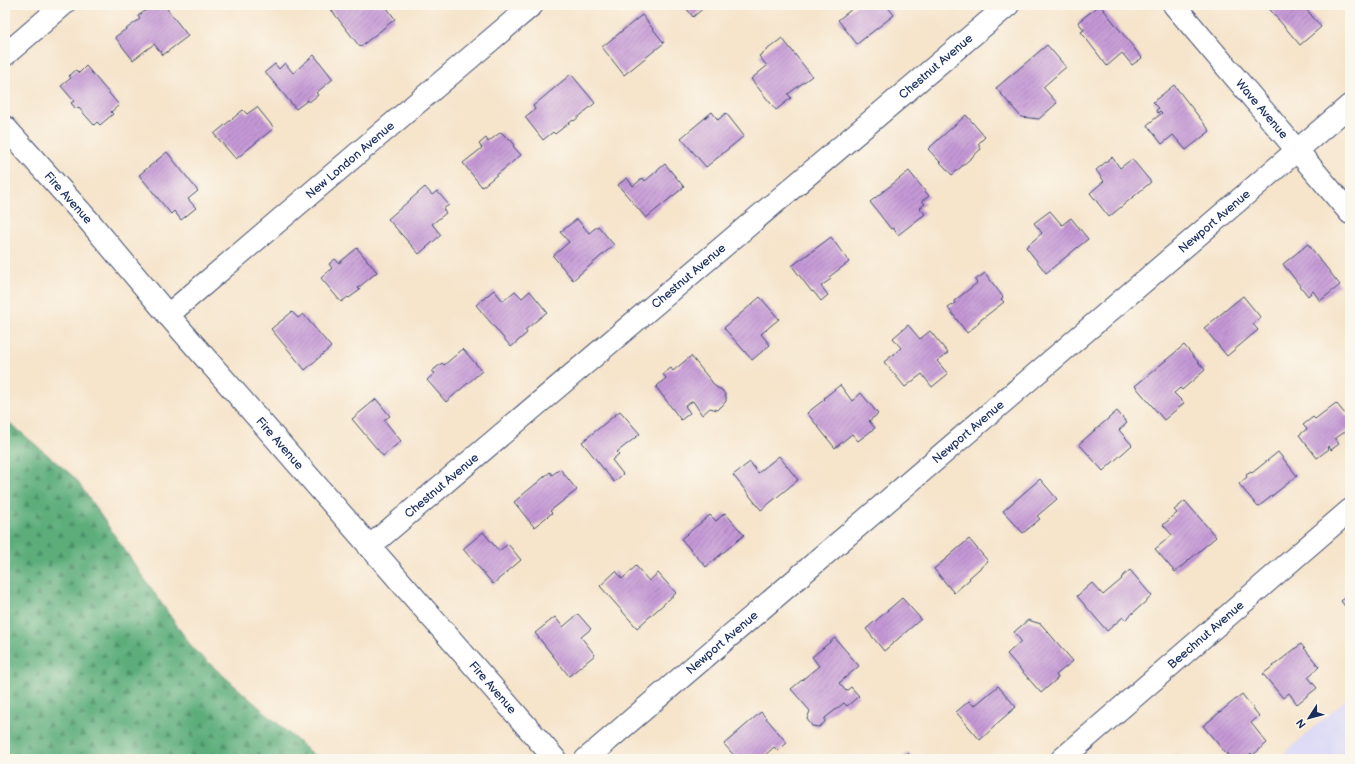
<svg xmlns="http://www.w3.org/2000/svg" width="1355" height="764" font-family="'Balsamiq Sans',sans-serif">
<defs>
<pattern id="forest-firs" width="22" height="20" patternUnits="userSpaceOnUse"><rect width="22" height="20" fill="#5bad7a"/><path d="M5 1l3.5 6h-7zM16 11l3.5 6h-7z" fill="#4a8d67"/></pattern>
<pattern id="building-hatch" width="6" height="6" patternUnits="userSpaceOnUse"><rect width="6" height="6" fill="#c598d6"/><path d="M-1 1l2-2M0 6l6-6M5 7l2-2" fill="none" stroke="#9f7cb1"/></pattern>
</defs>
<rect width="100%" height="100%" fill="#fbf7ec"/>
<filter id="ink" filterUnits="userSpaceOnUse"><feTurbulence type="fractalNoise" baseFrequency=".025" numOctaves="2"/><feDisplacementMap in="SourceGraphic" scale="8" xChannelSelector="R" yChannelSelector="G"/><feConvolveMatrix kernelMatrix="1 2 1 2 8 2 1 2 1" color-interpolation-filters="sRGB"/></filter>
<filter id="wash" filterUnits="userSpaceOnUse"><feTurbulence type="fractalNoise" baseFrequency=".012" numOctaves="4" result="noise"/><feDisplacementMap in="SourceGraphic" scale="16" xChannelSelector="R" yChannelSelector="G"/><feGaussianBlur stdDeviation="0.9" result="paint"/><feColorMatrix in="noise" values="0 0 0 0 0 0 0 0 0 0 0 0 0 0 0 0 0 1.4 0 .05"/><feComposite in="paint" operator="in"/></filter>
<g filter="url(#wash)">
<rect width="100%" height="100%" fill="#f6e4cb"/>
<path fill="#d8d7f8" d="M1350 696V759H1278Z"/>
<path fill="url(#forest-firs)" stroke="#3b6e6c" d="M5 419 75 478 193 649 318 759H5Z"/>
<g id="blocks">
<path fill="url(#building-hatch)" d="M153 5H164L188 36 163 55 154 44 133 60 115 37 140 19 138 16Z
M332 5H385L395 19 360 47 329 7Z
M684 5H707L693 17Z
M857 5H886L894 15 857 44 838 20Z
M1100 5 1142 58 1132 65 1122 53 1107 66 1081 32 1084 30 1078 22Z
M1266 5H1313L1307 10 1321 27 1300 45Z
M642 15 664 43 624 75 602 47Z
M782 38 812 76 788 94 791 98 776 110 751 79 767 66 759 56Z
M1047 45 1066 67 1043 87 1057 103 1039 119 1021 117 996 88Z
M314 55 333 79 316 93 318 95 309 102 308 100 296 109 265 72 275 64 279 69 285 63 293 73Z
M86 66 119 105 111 112 113 114 100 125 97 122 94 125 78 107 76 109 71 103 74 101 61 86 71 78 69 76 76 70 79 73Z
M571 74 595 103 574 121 573 120 555 134 553 132 543 140 525 117 535 109 533 106Z
M1174 85 1210 131 1186 150 1173 135 1162 144 1147 125 1162 113 1160 111 1158 113 1156 110 1159 108 1153 102Z
M257 107 274 128 236 159 214 134 243 110 247 114Z
M712 112 718 120 726 113 744 136 706 167 681 138Z
M966 115 985 137 978 144 981 149 952 175 928 149Z
M501 132 508 139 509 138 514 144 513 146 521 155 482 187 463 163 482 148 479 144 486 138 488 142Z
M167 152 198 191 188 199 196 208 181 220 174 211 171 214 139 175Z
M1112 157 1120 168 1132 159 1151 182 1109 217 1090 193 1104 181 1096 170Z
M665 164 684 187 646 218 618 185 627 178 633 186 643 178 645 181Z
M909 171 929 196 922 201 925 204 920 208 925 214 898 235 893 228 891 229 870 202Z
M425 187 432 195 437 191 449 205 443 209 446 213 432 224 441 235 419 254 388 219Z
M1050 211 1062 225 1071 218 1088 239 1046 273 1026 247 1042 233 1034 223Z
M577 219 589 233 598 226 614 245 573 280 553 256 569 242 560 232Z
M831 237 849 262 829 277 831 279 821 286 828 295 821 301 813 291 812 292 792 266Z
M1308 244 1340 285 1320 301 1313 291 1308 296 1283 264Z
M357 248 377 272 358 288 360 290 349 298 348 297 341 302 321 278 332 268 329 264 335 259 339 263Z
M985 273 1003 297 1001 299 1004 302 978 322 979 323 967 333 948 308 955 303 954 301 977 283 975 280Z
M494 290 503 301 515 291 522 298 530 291 547 312 525 330 527 333 511 347 476 305Z
M1243 296 1261 318 1253 324 1258 330 1227 356 1204 328Z
M760 297 779 319 761 334 770 345 752 360 724 328Z
M292 312 298 318 303 314 331 347 305 370 271 329Z
M908 325 920 339 930 331 948 353 937 361 948 374 932 387 922 374 905 387 884 362 901 348 893 338Z
M1184 345 1205 370 1182 390 1180 388 1174 393 1184 403 1164 420 1135 386Z
M463 349 482 371 446 402 427 380 435 373 432 371 442 363 444 365Z
M691 356 716 387 722 390 726 396V401L722 406 717 410 710 408 702 415 693 401 685 406 690 413 681 420 656 387 666 378 663 374 671 368 673 371Z
M840 385 852 401 861 393 878 414 869 421 875 428 858 441 852 434 835 448 807 413 825 399 824 398Z
M376 399 390 416 384 420 401 441 383 456 352 419Z
M1336 403 1350 420V428L1335 439 1339 444 1331 450 1329 446 1327 447 1329 449 1317 458 1299 435 1307 429 1303 425 1313 417 1315 419Z
M620 411 640 434 617 452 619 454 612 460 623 474 614 482 582 442Z
M1117 411 1127 423 1119 430 1132 445 1103 471 1079 444Z
M1278 452 1297 476 1258 507 1239 484 1247 477 1246 475 1251 472 1252 473Z
M779 456 798 480 761 510 733 475 750 462 758 473Z
M560 469 577 490 550 511 552 513 534 527 514 502 550 472 552 475Z
M1040 479 1057 499 1037 516 1040 519 1023 533 1003 511Z
M1185 501 1216 537 1175 572 1155 549 1172 535 1163 525 1177 513 1174 510Z
M725 513 744 535 706 567 681 539 710 515 716 521Z
M483 532 499 551 508 544 521 560 493 584 463 549Z
M969 539 988 561 969 578 970 579 954 593 934 569Z
M636 566 649 581 658 573 676 593 637 628 600 586 616 571 622 579Z
M1130 570 1152 596 1125 620 1123 617 1107 631 1077 596 1092 583 1103 595 1122 579 1121 578Z
M1350 594V613L1341 601Z
M902 598 921 619 884 651 866 629Z
M578 614 591 629 581 637 595 655 569 676 535 633 555 617 563 627Z
M1028 620 1041 624 1073 661 1056 675 1058 678 1041 693 1007 654 1021 641 1014 632Z
M835 638 859 666 839 683 846 691 851 687 859 696 847 706 844 703 825 718V722L819 727 812 726 807 719 810 711 791 689 819 666 812 657Z
M1301 644 1319 667 1308 677 1317 688 1297 704 1289 693 1283 698 1263 674Z
M998 686 1016 707 995 725V726L980 740 956 712 969 701 974 706Z
M1242 694 1259 716 1251 723 1267 743 1253 755 1251 753 1244 759H1233L1228 753 1227 755 1203 726Z
M761 712 787 743 778 751 774 747 761 759H737L724 744Z
M908 753 913 759H901Z
M1176 754 1180 759H1170Z"/>
</g>
</g>
<g filter="url(#ink)">
<use href="#blocks" fill-opacity="0" stroke="#3c4a6e" stroke-width="1"/>
<g fill="none" stroke-linecap="round" stroke-linejoin="round">
<g stroke="#3c4a6e" stroke-width="24">
<g id="street">
<path id="s1" d="M1174 5 1350 213"/>
<path d="M5 55 63 5"/>
<path id="s2" d="M5 127 89 221 168 315 555 759"/>
<path id="s3" d="M168 315 532 5"/>
<path id="s4" d="M369 547 1008 5"/>
<path id="s5" d="M586 759 1350 105"/>
<path id="s6" d="M1062 759 1350 510"/>
</g>
</g>
<use href="#street" stroke="#fff" stroke-width="22"/>
</g>
</g>
<g text-anchor="middle" dominant-baseline="central" stroke-width="3" stroke-linejoin="round" paint-order="stroke">
<g font-size="12" fill="#1b2f5e" stroke="#fbf7ec">
<text stroke="none"><textPath href="#s4" startOffset="743">Chestnut Avenue</textPath></text>
<text stroke="none"><textPath href="#s1" startOffset="136">Wave Avenue</textPath></text>
<text stroke="none"><textPath href="#s3" startOffset="239">New London Avenue</textPath></text>
<text stroke="none"><textPath href="#s2" startOffset="95">Fire Avenue</textPath></text>
<text stroke="none"><textPath href="#s5" startOffset="827">Newport Avenue</textPath></text>
<text stroke="none"><textPath href="#s4" startOffset="419">Chestnut Avenue</textPath></text>
<text stroke="none"><textPath href="#s5" startOffset="503">Newport Avenue</textPath></text>
<text stroke="none"><textPath href="#s2" startOffset="419">Fire Avenue</textPath></text>
<text stroke="none"><textPath href="#s4" startOffset="95">Chestnut Avenue</textPath></text>
<text stroke="none"><textPath href="#s6" startOffset="190">Beechnut Avenue</textPath></text>
<text stroke="none"><textPath href="#s5" startOffset="179">Newport Avenue</textPath></text>
<text stroke="none"><textPath href="#s2" startOffset="743">Fire Avenue</textPath></text>
</g>
</g>
<rect width="1355" height="764" fill="none" stroke="#fbf7ec" stroke-width="20"/>
<g transform="translate(1309 718) rotate(234)" stroke="#fbf7ec" stroke-width="3" paint-order="stroke">
<path d="M0-3L7 15L0 10L-7 15Z" fill="#1b2f5e"/>
<text y="-6" font-size="11" font-weight="bold" text-anchor="middle" fill="#1b2f5e">N</text>
</g>
</svg>
